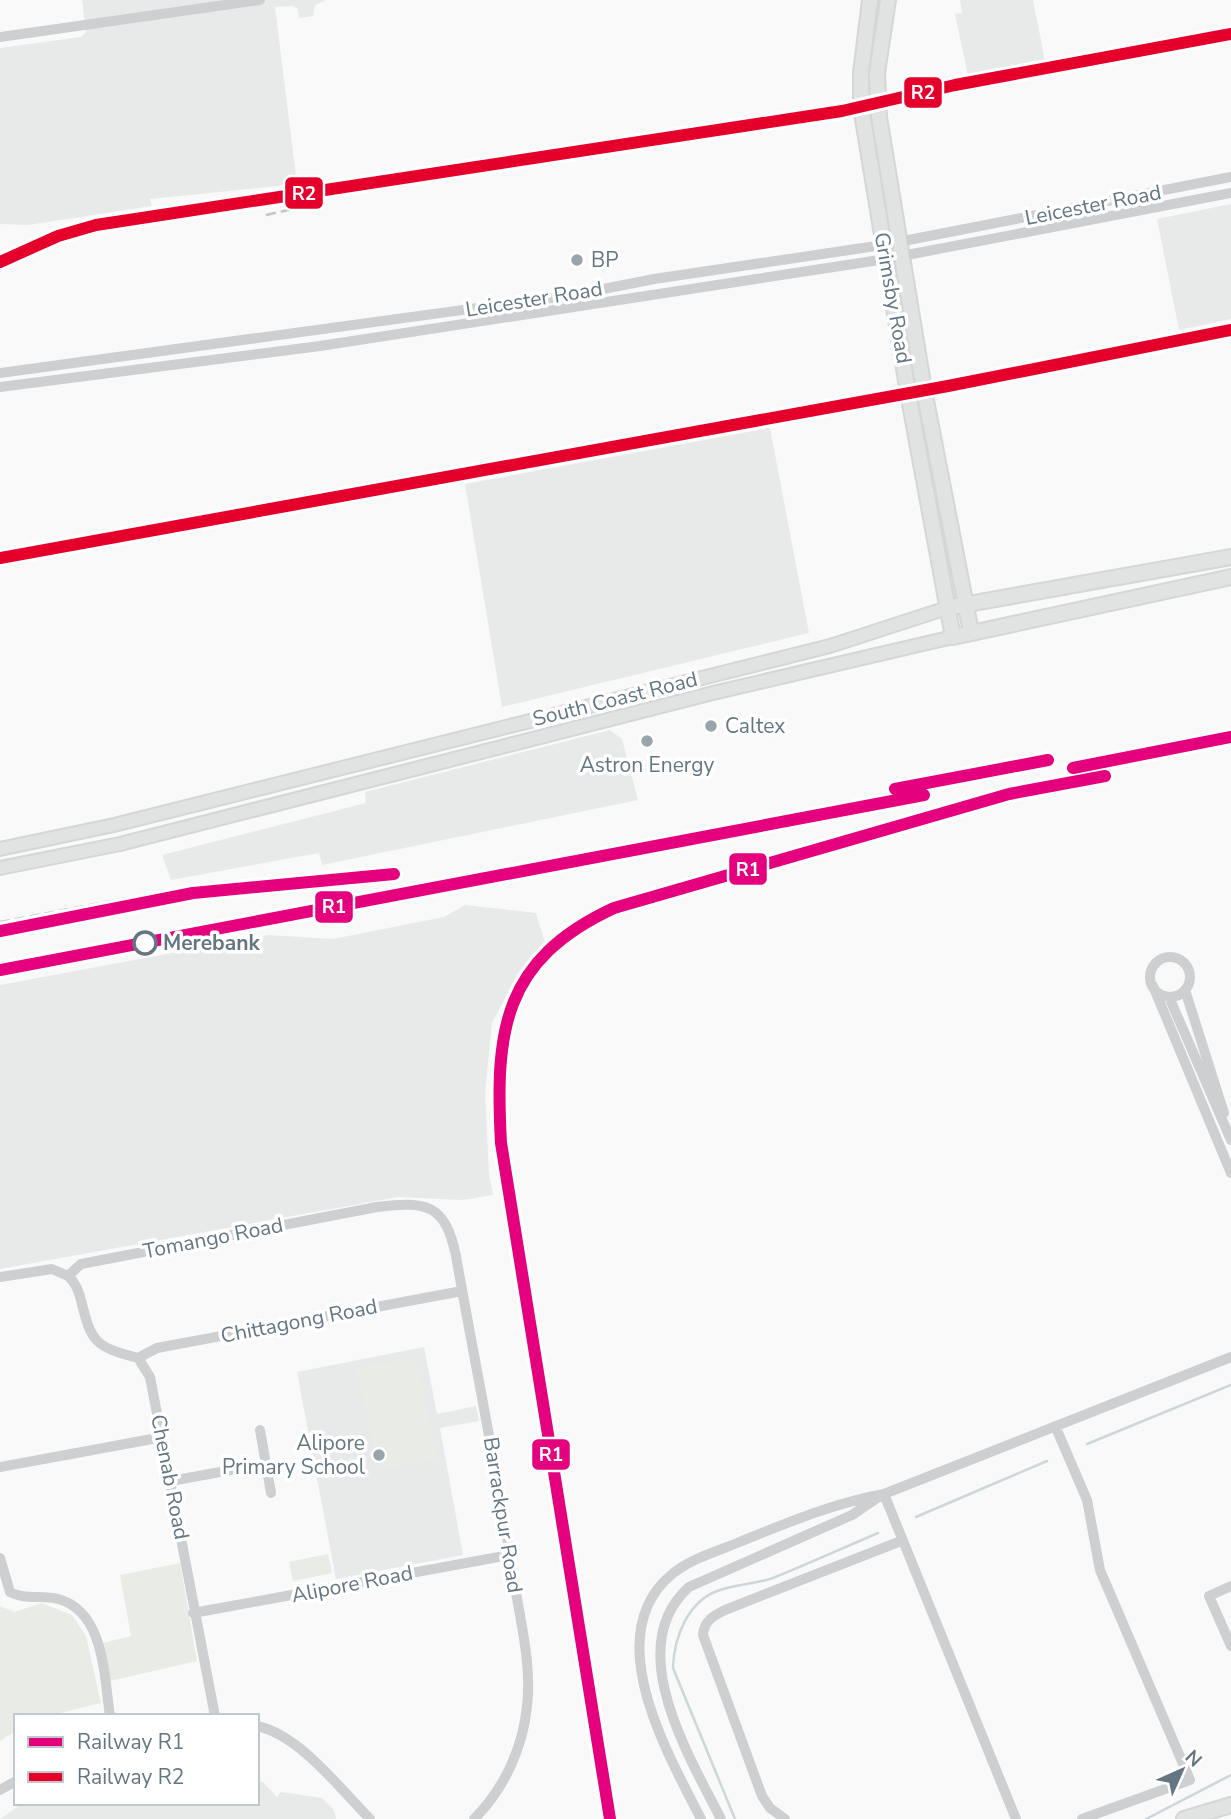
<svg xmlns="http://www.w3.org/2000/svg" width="1231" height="1819" font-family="'Nunito Sans',sans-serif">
<rect width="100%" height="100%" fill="#f9f9f9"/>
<path fill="#e8e9e9" d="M82 0H326L315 5 313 16 299 18 298 9 293 6 275 7 297 184 150 199 152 206 28 225 0 224V48L81 37 86 32Z
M960 0H1033L1045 61 968 76 955 14 962 13Z
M1231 204V319L1179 330 1157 219Z
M770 428 809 633 502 707 465 484Z
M610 730 622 739 638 800 322 865 319 853 171 880 162 855 366 803 365 792Z
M465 905 536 913 545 943 512 985 492 1023 485 1094 489 1174 493 1195 463 1200 398 1197 0 1269V985L268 935 333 939 444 917Z
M424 1347 437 1414 476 1406 479 1421 440 1428 463 1555 336 1579 297 1372Z
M257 1781 263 1782 277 1797 281 1792 322 1798 334 1810 336 1819H0L23 1803H257Z"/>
<path fill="#e8ebe6" d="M415 1357 438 1460 379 1470 356 1368Z
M328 1554 332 1573 293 1581 289 1562Z
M180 1563 197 1661 110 1681 103 1643 131 1636 120 1575Z
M41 1603 72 1615 86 1636 101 1703 48 1716H16V1731L0 1741V1606L15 1612Z"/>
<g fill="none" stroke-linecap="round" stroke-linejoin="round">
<path stroke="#ced6d9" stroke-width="2.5" d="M1087 1444 1231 1385
M916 1517 1047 1461
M735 1819 673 1668C674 1637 688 1600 720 1590 738 1584 756 1584 773 1578 808 1564 843 1548 878 1533
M1146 1819 1231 1775"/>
<g stroke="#d5d6d7" stroke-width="16">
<path id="major" d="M0 849 114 825 830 646 947 608
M0 868 120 844 713 693 953 637"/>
</g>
<g stroke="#d5d6d6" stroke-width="18">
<path id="highway" d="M870 0 861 73V107L908 393 953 637 1231 577
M888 0 877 73 879 117 924 390 971 632
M957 606 1231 557
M1184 1819 1231 1805"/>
</g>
<path stroke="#cecfd0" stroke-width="10" d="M0 37 260 0
M0 373 573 295 654 279 883 245 1231 177
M0 387 320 346 886 259 1231 193
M1150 977a20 20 0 1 1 40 0a20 20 0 1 1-40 0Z
M1153 986 1231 1173
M1185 990 1224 1113
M1169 997 1231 1140
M68 1276C76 1283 78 1290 81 1300 91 1342 95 1347 138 1358L150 1377 215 1716
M0 1277 52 1269 68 1276 81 1264 377 1207C426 1201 445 1203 456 1256 475 1364 497 1471 514 1580 520 1621 532 1664 527 1706 523 1748 504 1789 474 1819
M138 1358 157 1348 462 1291
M1056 1428 1087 1500 1100 1570 1190 1780 1082 1819
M260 1430 271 1493
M0 1467 163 1437
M171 1481 264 1464
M884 1494 1016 1819
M0 1558 10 1592C24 1600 42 1595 58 1599 105 1611 104 1678 110 1716
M1231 1586 1209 1596 1231 1646
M193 1613 510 1555
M257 1726C300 1735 340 1789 370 1819
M0 1790 16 1781
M701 1819C668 1754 599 1636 671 1575 691 1558 719 1551 742 1541 789 1522 834 1503 884 1494L1231 1357
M721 1819C689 1756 622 1647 689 1587L852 1515 880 1496
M785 1819 770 1808 762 1796 703 1635C704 1621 713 1616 725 1610L901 1541"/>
<use href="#major" stroke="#e1e2e2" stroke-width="12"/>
<use href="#highway" stroke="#e1e2e2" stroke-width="14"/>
<path stroke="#c3c5c6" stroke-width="2.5" stroke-dasharray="10 5" stroke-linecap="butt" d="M266 215 293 209 324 194
M0 262 58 236 96 225 842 111 955 85 1231 34
M0 558 948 386 1231 330
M0 922 127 898
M610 1819 501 1143C495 1032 502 960 614 908L1009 794 1105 776"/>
<g stroke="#fff" stroke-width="18">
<path id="rail-1" d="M1073 768 1231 737
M895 789 1048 760
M0 931 193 893 394 874
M0 970 924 795
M610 1819 501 1143C495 1032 502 960 614 908L1009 794 1105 776"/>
</g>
<g stroke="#fff" stroke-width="18">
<path id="rail-2" d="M0 262 58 236 96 225 842 111 955 85 1231 34
M0 558 948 386 1231 330"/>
</g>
<use href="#rail-1" stroke="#e5007d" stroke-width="12"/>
<use href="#rail-2" stroke="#e4002b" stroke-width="12"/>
</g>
<g fill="#99a4ac" stroke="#fff" stroke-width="2.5">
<circle cx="577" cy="260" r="7"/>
<circle cx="711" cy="726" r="7"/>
<circle cx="647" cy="741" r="7"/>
<circle cx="379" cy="1455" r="7"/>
</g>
<circle fill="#fff" stroke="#657683" stroke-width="3.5" cx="145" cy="943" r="11"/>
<g text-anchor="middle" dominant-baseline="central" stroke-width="7" stroke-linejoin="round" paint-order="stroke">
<g font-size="21" fill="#657683" stroke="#fff">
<text transform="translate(1093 205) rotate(-11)">Leicester Road</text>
<text transform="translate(893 298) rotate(80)">Grimsby Road</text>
<text transform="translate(534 299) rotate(-9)">Leicester Road</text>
<text transform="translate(615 699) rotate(-14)">South Coast Road</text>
<text transform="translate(213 1238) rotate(-11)">Tomango Road</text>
<text transform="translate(299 1321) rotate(-11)">Chittagong Road</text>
<text transform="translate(170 1477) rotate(79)">Chenab Road</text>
<text transform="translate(503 1515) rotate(81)">Barrackpur Road</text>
<text transform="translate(352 1584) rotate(-11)">Alipore Road</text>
</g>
<g font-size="21" fill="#657683" stroke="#fff" text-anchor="start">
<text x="591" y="260">BP</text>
<text x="725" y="726">Caltex</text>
<text x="647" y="765" text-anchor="middle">Astron Energy</text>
<text x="365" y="1443" text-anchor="end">Alipore<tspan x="365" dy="24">Primary School</tspan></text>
</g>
<g font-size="21" font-weight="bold" fill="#657683" stroke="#fff" text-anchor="start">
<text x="163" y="943">Merebank</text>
</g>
</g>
<g stroke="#fff" stroke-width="2.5">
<rect x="903" y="76" width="40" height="33" rx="7" fill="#e4002b"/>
<rect x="284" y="176" width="40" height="34" rx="7" fill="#e4002b"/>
<rect x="728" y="852" width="40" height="34" rx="7" fill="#e5007d"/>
<rect x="314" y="890" width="40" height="34" rx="7" fill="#e5007d"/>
<rect x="531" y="1438" width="40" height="33" rx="7" fill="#e5007d"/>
</g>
<g font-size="19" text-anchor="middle" font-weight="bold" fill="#fff">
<text x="923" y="99">R2</text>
<text x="304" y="200">R2</text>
<text x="748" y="876">R1</text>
<text x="334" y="913">R1</text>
<text x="551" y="1461">R1</text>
</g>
<rect x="14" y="1714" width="245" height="91" fill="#ffffff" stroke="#c1c8cd" stroke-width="2"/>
<rect x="28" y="1737" width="35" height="10" fill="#e5007d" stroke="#c1c8cd" stroke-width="2"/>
<text x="77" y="1749" font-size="21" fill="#657683">Railway R1</text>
<rect x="28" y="1772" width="35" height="10" fill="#e4002b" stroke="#c1c8cd" stroke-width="2"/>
<text x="77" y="1784" font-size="21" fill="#657683">Railway R2</text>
<g transform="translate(1182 1770) rotate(45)" stroke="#ffffff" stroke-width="5" paint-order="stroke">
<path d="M0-5L12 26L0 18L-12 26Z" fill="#657683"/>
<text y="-10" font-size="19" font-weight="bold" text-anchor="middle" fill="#657683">N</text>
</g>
</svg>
